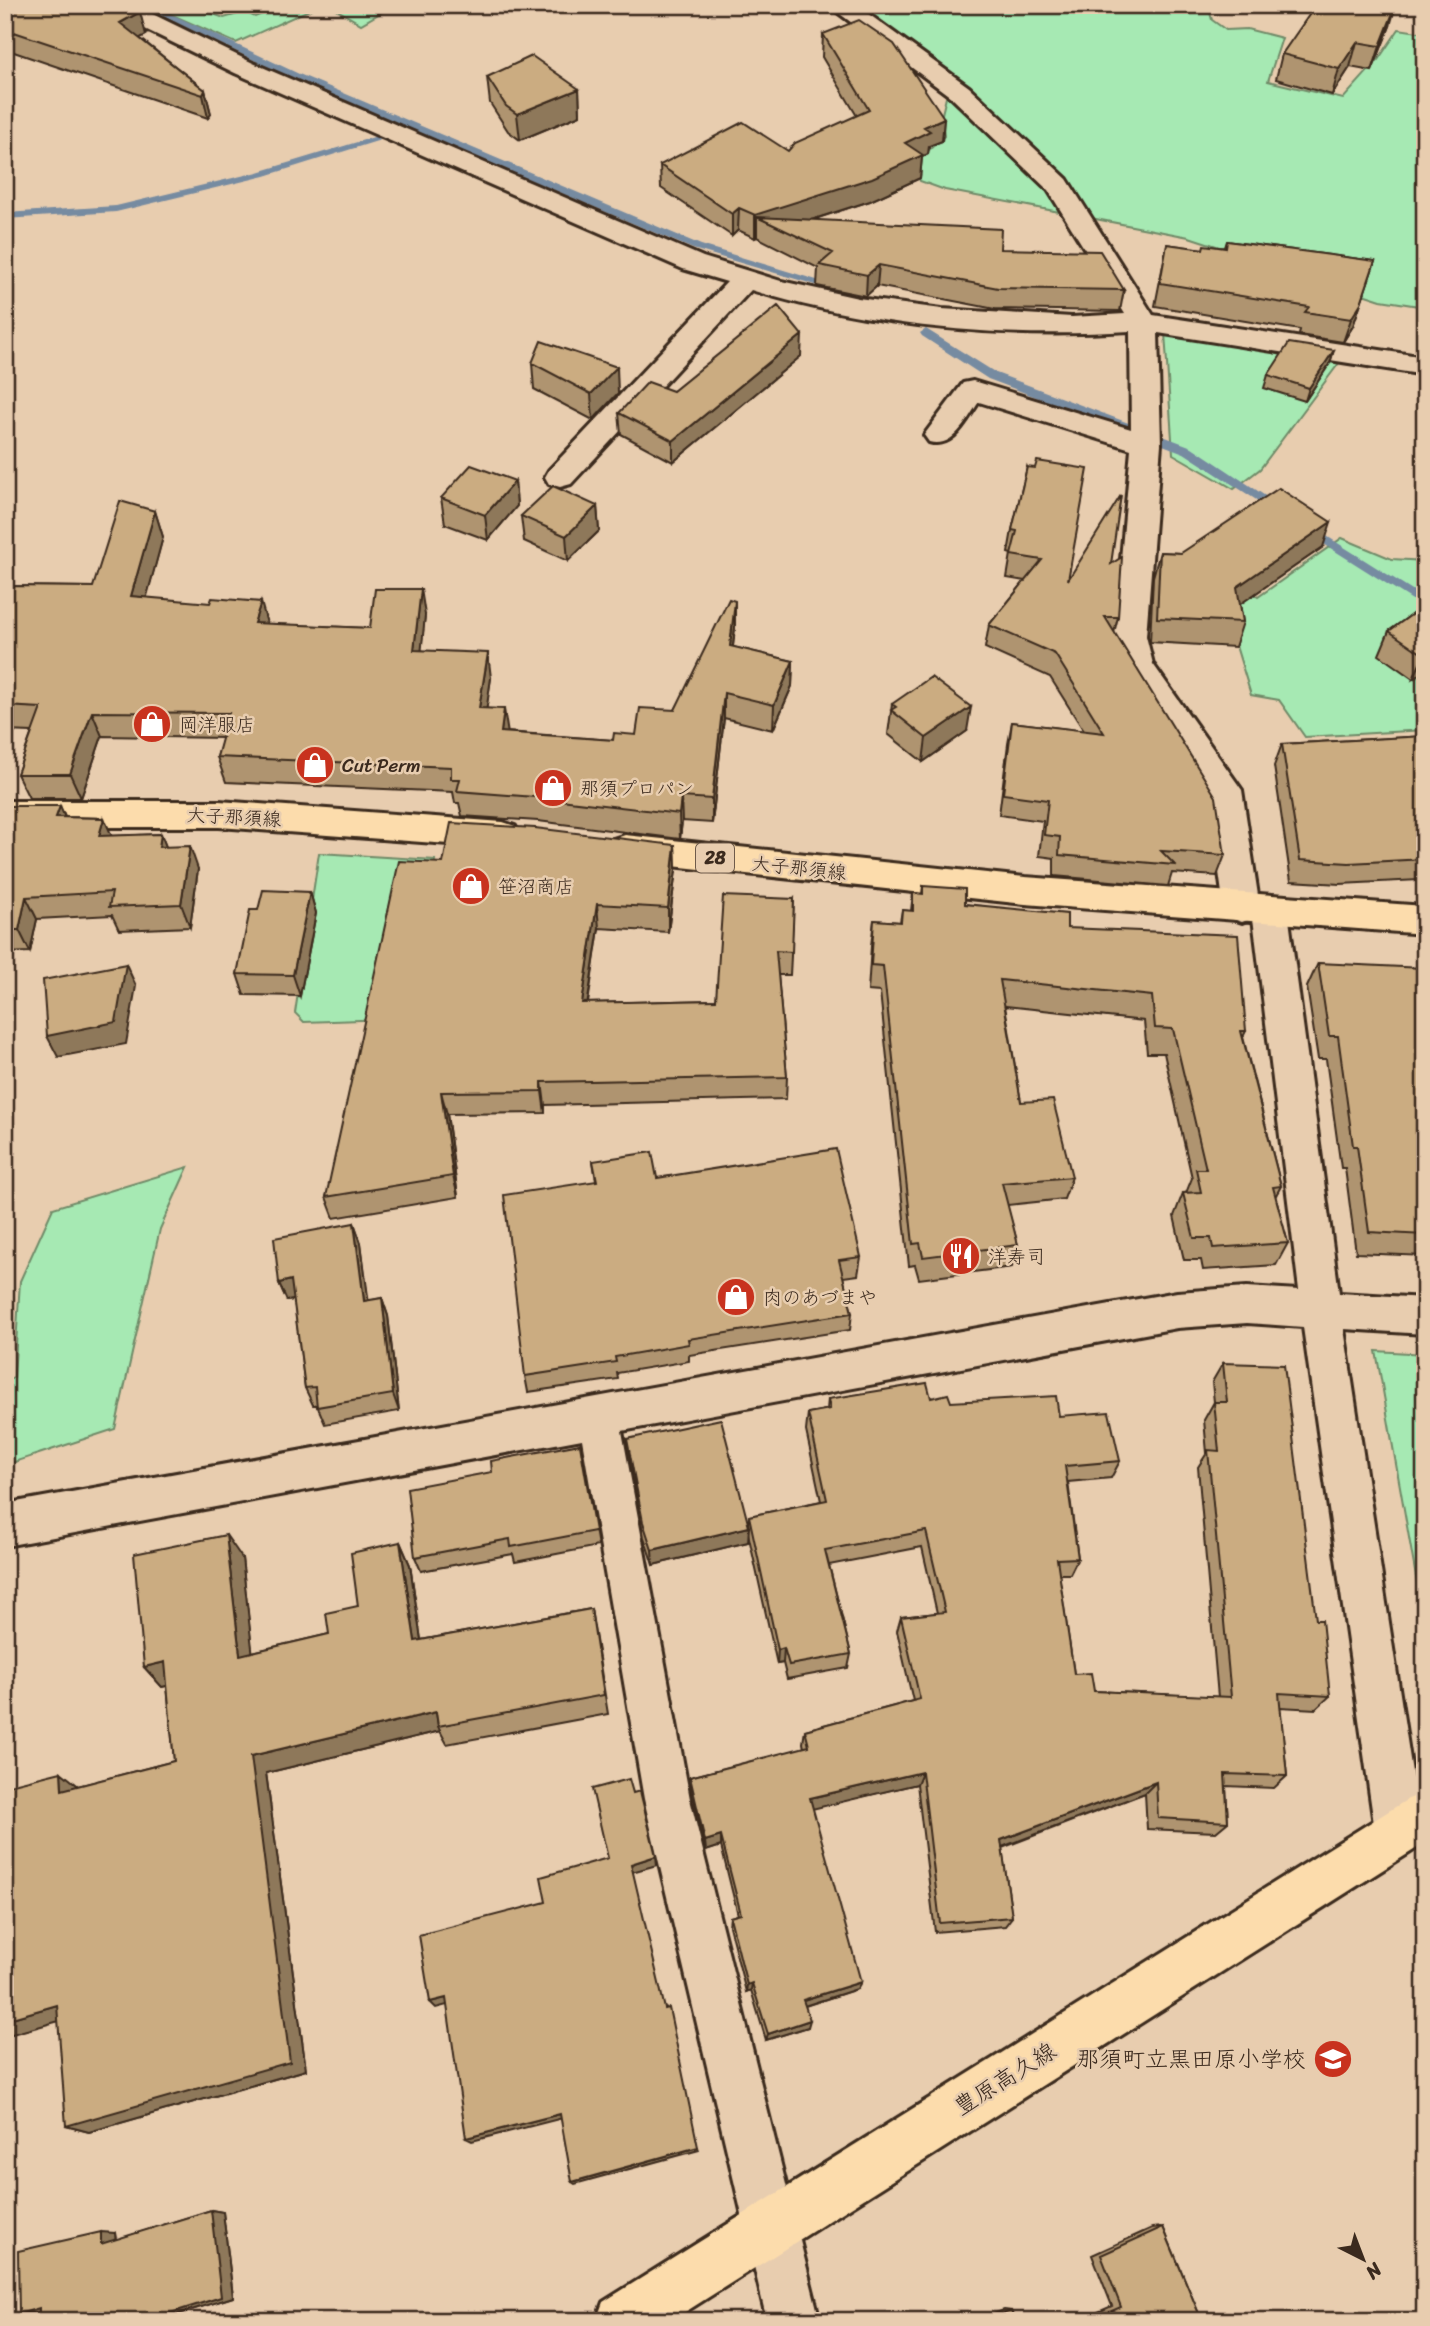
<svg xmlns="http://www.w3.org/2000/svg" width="1430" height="2326" font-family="Sriracha,'Klee One',sans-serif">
<rect width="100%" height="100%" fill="#e8cdaf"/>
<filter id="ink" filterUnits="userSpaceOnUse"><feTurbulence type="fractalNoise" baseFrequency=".0143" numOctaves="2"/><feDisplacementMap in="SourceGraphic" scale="14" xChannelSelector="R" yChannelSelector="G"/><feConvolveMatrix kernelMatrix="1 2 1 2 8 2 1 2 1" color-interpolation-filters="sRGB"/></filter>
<g filter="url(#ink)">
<path fill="#a6e9b3" stroke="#708a68" stroke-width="2" d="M170 5 197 8 224 18 245 12 255 17 284 5H320L236 43 161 10Z
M329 5H394L361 24Z
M852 5H1208L1212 20 1226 30 1247 29 1282 38 1268 81 1343 99 1378 60 1399 29 1425 33V307L1381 300 1189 237 945 190 920 181 914 164 944 136 942 114 948 89Z
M1165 333 1342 359 1260 469 1234 489 1173 454Z
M1342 538 1392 559 1425 561V730L1305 737 1279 700 1251 695 1226 613 1227 576 1258 597Z
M319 853 435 860 433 875 446 1017 304 1022 295 1013Z
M188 1167 160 1229 115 1429 5 1465V1381L14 1377 20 1281 53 1208Z
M1376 1351 1425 1354V1628Z"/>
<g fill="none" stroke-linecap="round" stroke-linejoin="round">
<path fill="#768ba1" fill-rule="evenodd" d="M139 5H152L299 74 701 245 843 288 833 290 693 249 291 78Z
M397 130 406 132 265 176 116 212 5 219V213L116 206 258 172Z
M926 329 996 373 1192 447 1285 509 1279 513 1275 512 1184 453 988 379 922 336 920 333Z
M1309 525 1425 598V608L1305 532V526Z"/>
<g stroke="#3b2a1e" stroke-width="6">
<path id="minor" d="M102 5H134L253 63 703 257 781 281 858 298 942 309 1072 317 1125 314 1048 190 951 97 828 5H856L969 87 1067 179 1153 315 1425 357V375L1158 333 1161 444 1146 636 1153 664 1242 790 1259 902 1270 898 1283 902 1288 912 1339 1293 1425 1298V1334L1344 1329 1421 1831 1415 1848 1398 1854 1381 1848 1375 1831 1303 1327 1247 1323 1177 1328 622 1431 690 1799 820 2321H767L644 1799 582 1439 5 1546V1504L1177 1292 1247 1287 1299 1290 1253 918 1242 922 1230 918 1224 908 1208 792 1127 675 1114 636 1131 449 979 402C966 420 954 449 929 442L924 435 963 383 973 381 1131 429 1130 331C1004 339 872 327 751 290L571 484 560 487 549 484 545 477 549 470 727 282 683 269 235 73 106 10Z"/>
</g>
<g stroke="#3b2a1e" stroke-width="6">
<path id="major" d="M5 801H219L503 822 515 826 520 835 515 844 503 848 219 827H5Z
M625 835 1025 877 1425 906V934L1025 904 625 861 613 857 608 848 613 839Z
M1425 1793V1843L671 2321H596L603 2302 1408 1799Z"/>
</g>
<use href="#minor" fill="#e8cdaf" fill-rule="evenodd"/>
<use href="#major" fill="#fcdcac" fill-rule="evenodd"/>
</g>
<path fill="#af946f" stroke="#3b2a1e" stroke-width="2" d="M5 5 146 35 140 38 205 90 211 114 208 118 5 49Z
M1390 26 1372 71 1350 67 1332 95 1276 79 1282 54Z
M823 34 944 118 942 141 929 146 928 154 922 157 920 178 870 201 812 220 1000 249 1124 290 1120 311 995 309 877 286 866 296 817 286 818 268 757 237 755 238 738 230 732 236 661 188 660 165 788 151 857 116 822 57Z
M487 77 579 89 580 115 520 140 508 131 490 103Z
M1227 241 1375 261 1353 326 1343 342 1299 335 1300 330 1155 306 1167 244 1203 249 1225 247Z
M1334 350 1330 363 1305 401 1264 388 1268 375Z
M801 356 673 462 621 434 619 413 673 391Z
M532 363 618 393 593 420 534 389Z
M1027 467 1068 580 1111 564 1118 617 1114 633 1225 855 1217 876 1172 873 1168 886 1054 876V858L1039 856 1043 821 999 815 1008 744 1012 722 1084 731 1050 677 985 648 989 625 1025 581 1007 578 1011 554 1008 553 1012 530Z
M515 481 517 506 488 540 445 524 441 498Z
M597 506 599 531 568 561 524 541 521 516Z
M155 511 163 537 146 598 267 624 370 628 425 615 421 650 491 678 486 709 507 732 613 740 636 735 675 710 735 601V627L733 647 793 661 792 686 773 730 724 718 712 823 682 821 680 839 538 821 462 816 459 803H455L453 792 226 782 217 757 223 738 102 736 81 798H29L17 774 32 732 5 731V586L93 587Z
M1323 547 1240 604 1243 622 1235 647 1150 642 1153 577 1160 552 1181 553Z
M1425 605V671L1413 679 1379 655 1389 631Z
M892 704 967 731 923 762 888 734Z
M1425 736V892H1422L1419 880 1340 884 1291 881 1274 766 1282 744Z
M60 806 65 817 104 818 111 836 161 834 166 847 198 869 190 927 119 930 112 915 37 919 30 952 5 953V808Z
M675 845 676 870 668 932 599 928 588 1003 716 1000 794 899 790 975H778L787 1077 786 1099 545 1105V1113L447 1114 458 1197 334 1218 326 1197 443 863Z
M923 886 965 904 1067 928 1246 1031 1243 1037 1281 1186 1275 1197 1288 1243 1276 1265 1203 1270 1201 1260H1184L1174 1216 1183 1193H1186L1192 1178 1164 1053H1147L1144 1021 1005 1006 1021 1102 1072 1177 1064 1199 1007 1205 1018 1245 1012 1267 919 1279 915 1265 909 1266 880 992 868 991 871 946 874 920 900 922 902 910 911 911 913 893 922 894Z
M310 892 316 913 300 996 244 995 237 974 258 910Z
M1318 963 1425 979V1256L1356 1253 1345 1168H1341L1326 1059H1318L1307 987Z
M593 1161 657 1178 861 1257 858 1275 843 1277 852 1313 850 1330 689 1355V1361L617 1373 618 1379 528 1392 525 1376 596 1181Z
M354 1223 361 1243 368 1301 382 1298 388 1316 399 1411 325 1424 317 1405H313L305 1388 294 1300 287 1301 279 1283Z
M1223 1363 1316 1620 1330 1696 1316 1709 1280 1707 1287 1776 1274 1788 1226 1786 1228 1822 1216 1832 1147 1829 1145 1793 1002 1848 1012 1917 1005 1926 935 1932 917 1784 812 1808 857 1989 805 2006 808 2027 766 2040 751 1990 746 1992 729 1926 730 1917 738 1915 721 1846 706 1851 691 1788 690 1777 804 1748 803 1743 805 1730 913 1701 897 1631 901 1617 937 1613 922 1547 829 1565 851 1654 848 1668 787 1679 783 1663 777 1664 748 1533V1542L653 1565 644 1537 629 1456 627 1439 748 1527 749 1516 821 1501 806 1431 808 1413 827 1410 828 1399 931 1398 951 1402 1059 1416 1120 1461 1111 1478 1068 1482 1078 1558 1070 1574H1059L1074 1674 1094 1691 1218 1697 1198 1467 1207 1453 1204 1420 1214 1402 1212 1382Z
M580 1444 598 1546 515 1562 513 1554 421 1571 415 1557 492 1472Z
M400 1542 410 1565 421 1640 591 1609 608 1714 447 1744 440 1731 266 1773 306 2070 89 2132 66 2126 78 1786 174 1761 167 1686 162 1687 144 1667 242 1558 252 1652 329 1634 358 1606Z
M211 2210 223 2212 233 2297 169 2317 150 2321H39V2312L19 2314 115 2233 116 2240Z
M1163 2227 1202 2321H1102L1098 2312 1112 2306 1092 2255 1152 2228Z
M1004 2310 1011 2311 1015 2321H974Z"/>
<path fill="#8e785a" stroke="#3b2a1e" stroke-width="2" d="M1396 5 1390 26 1372 71 1380 46Z
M140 12 146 35 126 46 120 23Z
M1357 42 1350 67 1332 95 1339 69Z
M579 89 580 115 520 140 517 114Z
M205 90 211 114 208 118 203 95Z
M944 118 942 141 929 146 928 154 922 157 920 178 870 201 783 229 757 217V237L755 238V215L905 143 924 127Z
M739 208 738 230 732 236V214Z
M1375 261 1353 326 1343 342 1351 319Z
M879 265 877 286 866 296 867 275Z
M802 335 801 356 673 462V441Z
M1334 350 1330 363 1305 401 1309 388Z
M617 367 618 393 593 420 591 394Z
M515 481 517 506 488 540 485 515Z
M597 506 599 531 568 561 566 536Z
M155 511 163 537 140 622 131 596Z
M1331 522 1323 547 1230 611 1237 587Z
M421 589 425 615 419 675 414 650Z
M735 601V627L730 672V646Z
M261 602 268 627 254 623Z
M488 653 491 678 483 733 479 708Z
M1425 654V671L1413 679 1424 655Z
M793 661 792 686 773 730 774 705Z
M724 693V718L712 823V799Z
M971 707 967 731 923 762 926 738Z
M504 709 508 734 501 732Z
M92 712 102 736 81 798 70 774Z
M681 797 682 821 680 839 679 814Z
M60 806 70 830 56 817Z
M104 818 114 841 99 836Z
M161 834 170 857 159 847Z
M675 845 676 870 668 932V908Z
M190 846 198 869 190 927 181 904Z
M310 892 316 913 300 996 293 975Z
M26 897 37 919 30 952 19 930Z
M597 904 599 928 584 1026 582 1003Z
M126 964 136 986 126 1044 58 1057 47 1036Z
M542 1082 545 1105V1113L542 1091Z
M441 1092 447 1114 458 1197 453 1176Z
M354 1223 361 1243 371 1320 364 1301Z
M291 1280 299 1299 287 1301 279 1283Z
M382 1298 388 1316 399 1411 393 1394Z
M749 1527 748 1542 653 1565 652 1550Z
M226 1535 242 1558 255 1675 240 1655Z
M400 1542 410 1565 424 1661 415 1641Z
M784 1648 783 1663 777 1664 778 1650Z
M165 1662 183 1682 162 1687 144 1667Z
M436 1712 438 1726 440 1731 266 1773 306 2070 89 2132 66 2126 251 1756Z
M61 1772 82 1789 62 1790Z
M922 1772 917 1784 808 1810 810 1798Z
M1156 1782 1145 1793 994 1850 1001 1840Z
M721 1836V1846L706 1851 705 1841Z
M656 1856 657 1865 632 1872 631 1864Z
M861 1982 857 1989 801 2007 803 2000Z
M752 1983 751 1990 746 1992 747 1985Z
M446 1998 451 2004 436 2008 430 2002Z
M57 2005 81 2015 5 2036V2020Z
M810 2020 808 2027 766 2040 768 2034Z
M560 2114 563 2118 472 2141 466 2138Z
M698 2147 699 2150 575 2184 572 2182Z
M211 2210 223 2212 233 2297 169 2317 155 2318Z
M101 2232 115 2233 116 2245 101 2244Z
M39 2308H55L36 2313 19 2314Z"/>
<path fill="#cbac81" stroke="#3b2a1e" stroke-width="2" d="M5 5H124L140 12 120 23 205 90 203 95 5 29Z
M1316 5H1396L1380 46 1357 42 1339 69 1282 54Z
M859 20 894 44 944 118 924 127 930 131 905 143 923 155 872 178 755 215 739 208 732 214 660 165 743 122 788 151 795 143 869 110 823 34Z
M532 56 579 89 517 114 506 106 487 77Z
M757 217 1001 229 1000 249 1100 251 1124 290 998 288 879 265 867 275 819 265 833 253Z
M1227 241 1375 261 1361 303 1351 319 1305 312 1309 307 1160 283 1167 244 1203 249 1204 245 1226 248Z
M778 306 802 335 673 441 619 413 648 382 673 391Z
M541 341 617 367 591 394 532 363Z
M1289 343 1334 350 1309 388 1268 375Z
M1037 461 1088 469 1068 580 1121 495 1111 564 1122 557 1118 617H1105L1216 797 1225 855 1161 851 1175 865 1059 855 1060 837 1044 835 1048 800 1003 794 1012 722 1104 733 1055 654 989 625 1042 560 1011 555 1017 531 1012 530 1027 467 1035 468Z
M471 465 515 481 485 515 441 498Z
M553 486 597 506 566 536 521 516Z
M1279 488 1331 522 1237 587 1243 622 1157 618 1160 552 1181 553Z
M120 501 155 511 131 596 210 603 212 598 261 602 254 623 370 628 375 589H421L414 650 488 653 479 708 504 709 501 732 613 740 614 733 636 735 640 708 675 710 729 599 735 601 730 646 793 661 774 705 724 693 712 799 681 797 679 814 535 797 457 791 460 779H451V767L217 757 229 713 92 712 70 774H17L41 708 5 706V586L93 587Z
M1425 605V654L1424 655 1389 631Z
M931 677 971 707 926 738 891 710 896 707 892 704Z
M1425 736V859L1349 863 1300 860 1282 744Z
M6 806H60L56 817 104 818 99 836 161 834 159 847 190 846 181 904 109 907 112 892 26 897 19 930H5Z
M451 823 535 828 675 845 668 908 597 904 582 1003 716 1000 723 896 794 899 792 952 776 951 787 1077 542 1082V1091L441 1092 453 1176 326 1197 399 861 443 863Z
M923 886 965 889V904L1067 914V928L1238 935 1246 1031H1241L1281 1186 1273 1187 1288 1243 1213 1248 1211 1238H1194L1183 1193 1201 1192 1196 1169H1206L1173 1029 1155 1028 1152 996 1000 980 1021 1102 1053 1100 1072 1177 1002 1183 1018 1245 923 1257 920 1243 913 1244 883 966 871 965 874 920 901 922 902 910 913 911V893L923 894Z
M263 890 310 892 293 975 237 974 250 910H258Z
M1318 963 1423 968 1425 979V1235L1369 1232 1357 1146H1353L1338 1036H1329Z
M126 964 116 1022 47 1036 43 980Z
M836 1149 861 1257 839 1260 852 1313 688 1339 689 1344 615 1357 616 1362 525 1376 504 1195 597 1181 593 1161 652 1152 657 1178Z
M354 1223 364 1301 382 1298 393 1394 317 1407 315 1387 305 1388 291 1280 279 1283 274 1238Z
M1223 1363 1284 1365 1316 1620H1322L1330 1696 1279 1693 1287 1776 1225 1774 1228 1822 1158 1818 1156 1782 1001 1840 1012 1917 940 1923 922 1772 810 1798 861 1982 803 2000 810 2020 768 2034 752 1983 747 1985 730 1917 741 1914 721 1836 705 1841 690 1777 809 1746 805 1730 920 1699 901 1617 945 1612 926 1531 825 1550 851 1654 789 1665 784 1648 778 1650 749 1516 827 1500 808 1413 830 1409 828 1399 927 1383 931 1398 948 1394 951 1402 1056 1396 1059 1416 1109 1412 1120 1461 1065 1466 1078 1558 1057 1559 1074 1674 1091 1673 1094 1691 1231 1697 1208 1450 1219 1451 1214 1402H1227Z
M721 1419 749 1527 652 1550 643 1522 627 1439Z
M580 1444 595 1531 511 1547 510 1539 415 1557 407 1488 492 1472 491 1461Z
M226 1535 240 1655 329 1634 326 1613 358 1606 351 1553 400 1542 415 1641 591 1609 604 1695 438 1726 436 1712 251 1756 290 2062 66 2126 57 2005 5 2020V1786L61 1772 62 1790 174 1761 165 1662 144 1667 134 1554Z
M629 1779 633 1793 640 1791 656 1856 631 1864 665 2009 669 2008 698 2147 572 2182 560 2114 466 2138 446 1998 430 2002 419 1935 546 1902 541 1877 608 1858 592 1789Z
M211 2210 221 2297 155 2318 141 2321H39V2308L19 2314 18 2251 101 2232V2244Z
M1163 2227 1202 2321H1111L1107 2313 1121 2307 1101 2255Z
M1011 2311 1015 2321H984Z"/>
</g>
<defs>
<g id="shop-disc" transform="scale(2.0125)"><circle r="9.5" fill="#c8321e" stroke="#e8cdaf"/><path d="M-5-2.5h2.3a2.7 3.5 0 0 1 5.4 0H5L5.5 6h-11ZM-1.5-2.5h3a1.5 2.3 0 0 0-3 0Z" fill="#fff"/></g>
<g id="restaurant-disc" transform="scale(2.0125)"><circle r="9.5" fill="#c8321e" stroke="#e8cdaf"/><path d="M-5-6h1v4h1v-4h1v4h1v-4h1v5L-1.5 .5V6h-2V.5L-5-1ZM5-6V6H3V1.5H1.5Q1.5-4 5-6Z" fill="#fff"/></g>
<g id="school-disc" transform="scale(2.0125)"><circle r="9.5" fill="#c8321e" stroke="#e8cdaf"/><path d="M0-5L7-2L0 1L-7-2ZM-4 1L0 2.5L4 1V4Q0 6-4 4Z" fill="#fff"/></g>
</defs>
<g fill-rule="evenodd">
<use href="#shop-disc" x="152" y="724"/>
<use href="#shop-disc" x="315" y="765"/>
<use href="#shop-disc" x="553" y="788"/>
<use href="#shop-disc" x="471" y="886"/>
<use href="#restaurant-disc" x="961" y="1256"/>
<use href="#shop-disc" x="736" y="1297"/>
<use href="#school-disc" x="1333" y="2059"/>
</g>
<g text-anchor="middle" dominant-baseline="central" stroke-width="5" stroke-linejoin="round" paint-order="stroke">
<rect fill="#e8cdaf" stroke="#6f5b4a" stroke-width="2" x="696" y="843.5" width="38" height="29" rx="5"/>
<g font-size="18" font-weight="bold" fill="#3b2a1e">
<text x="715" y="858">28</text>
</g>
<g font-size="19" fill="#3b2a1e" stroke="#e8cdaf" text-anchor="start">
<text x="179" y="724">岡洋服店</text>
<text x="342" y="765">Cut Perm</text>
<text x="580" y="788">那須プロパン</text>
<text x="498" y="886">笹沼商店</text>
<text x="988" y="1256">洋寿司</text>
<text x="763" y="1297">肉のあづまや</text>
</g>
<g font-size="19" fill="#3b2a1e" stroke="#e8cdaf">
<text transform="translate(234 817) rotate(3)">大子那須線</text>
<text transform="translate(799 868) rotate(6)">大子那須線</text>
</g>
<g font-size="23" fill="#3b2a1e" stroke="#e8cdaf" text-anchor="end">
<text x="1306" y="2059">那須町立黒田原小学校</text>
</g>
<g font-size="23" fill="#3b2a1e" stroke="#e8cdaf">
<text transform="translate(1005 2079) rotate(-32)">豊原高久線</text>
</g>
</g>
<rect width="1430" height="2326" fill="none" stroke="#e8cdaf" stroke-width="28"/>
<rect x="14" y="14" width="1402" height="2298" fill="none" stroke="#3b2a1e" stroke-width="2.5" filter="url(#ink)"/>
<g transform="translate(1363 2259) rotate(138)" stroke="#e8cdaf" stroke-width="5" paint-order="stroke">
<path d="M0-5L12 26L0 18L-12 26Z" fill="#3b2a1e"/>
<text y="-10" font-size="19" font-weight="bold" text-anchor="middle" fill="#3b2a1e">N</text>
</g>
</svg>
